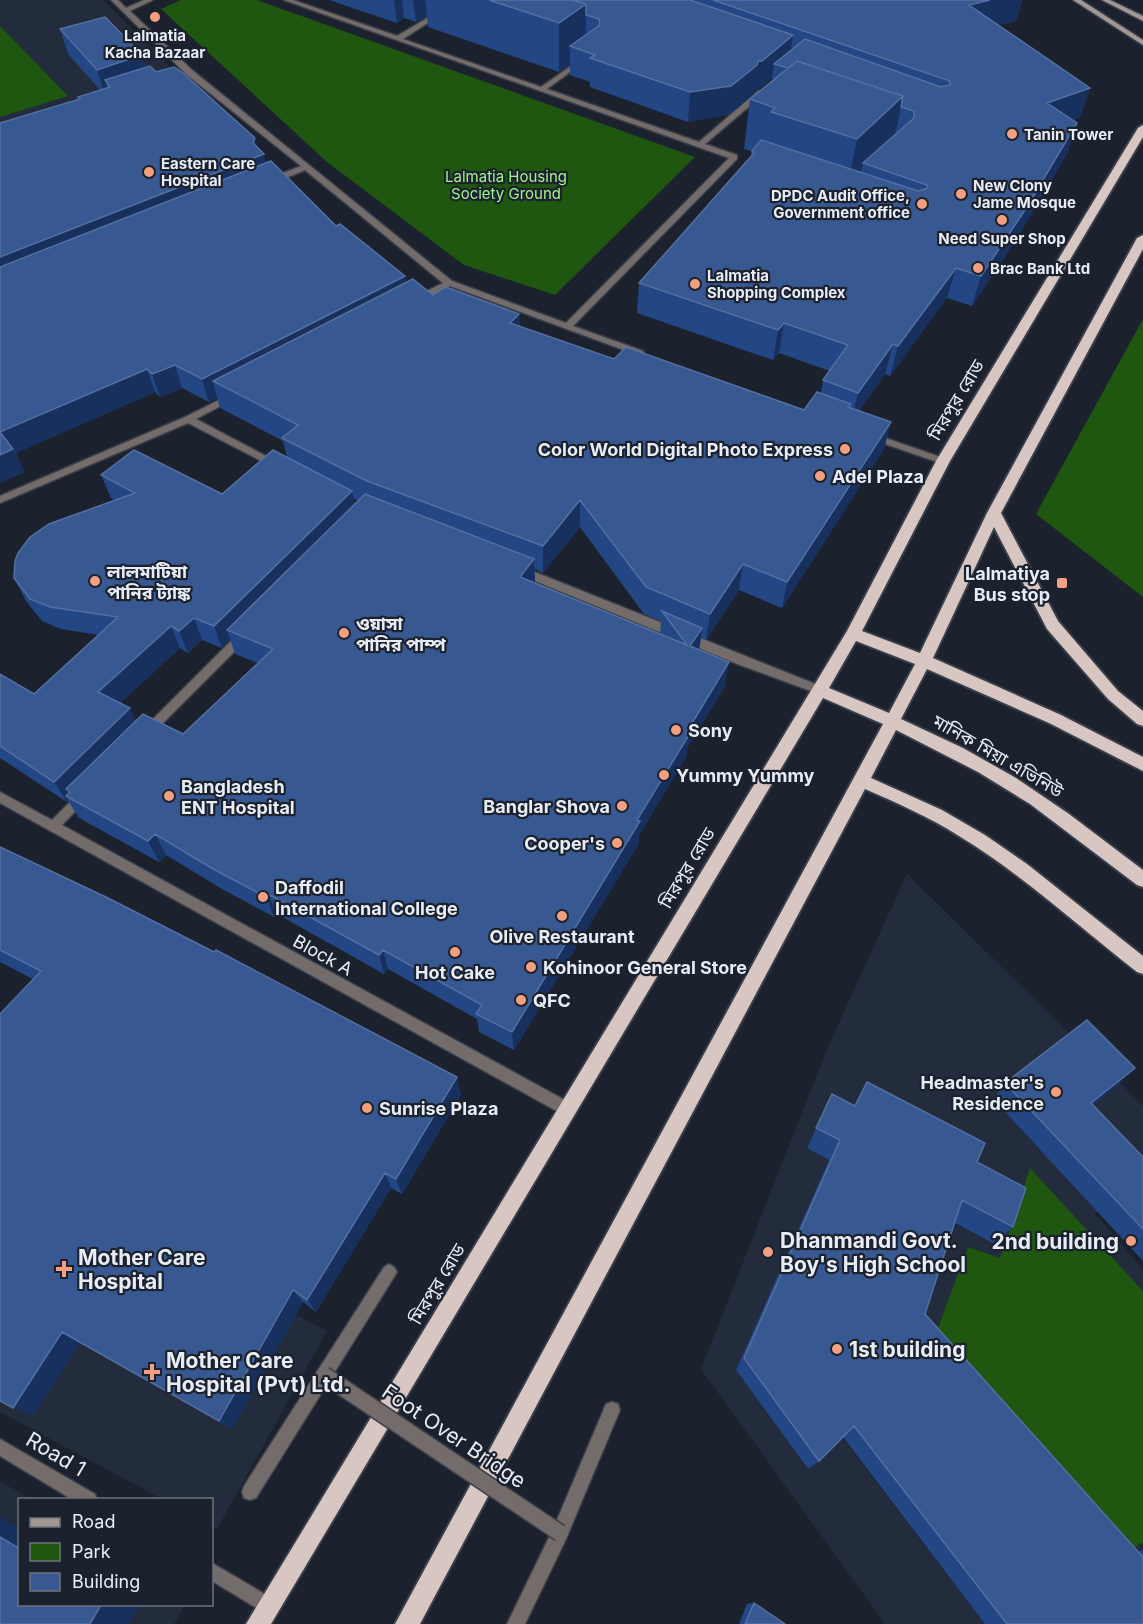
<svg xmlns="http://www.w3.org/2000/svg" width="1143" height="1624" font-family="Inter,'Noto Sans Bengali',sans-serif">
<rect width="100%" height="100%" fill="#1c222d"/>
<path fill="#232c3c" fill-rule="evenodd" d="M0 0H103L176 72 0 129Z
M907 874 1143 1106V1195L1131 1183 1095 1214 1143 1269V1291L1030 1169 1000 1258 968 1247 933 1341 1121 1558 1142 1543 1143 1558 1137 1551 1120 1566 910 1328 946 1219 994 1244 1008 1207 961 1182 968 1163 856 1104 844 1127 822 1115 807 1148 829 1160 736 1370 807 1468 841 1436 985 1624H885L701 1369 828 1047ZM1072 1038 1118 1084 1039 1149 993 1099Z
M45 1179 327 1331 217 1529 212 1526V1500L162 1499 0 1412V1241Z
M0 1481 30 1499 20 1500V1604L185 1605 174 1624H0Z"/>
<path fill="#1f5610" d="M181 0H257L695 157 555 295 464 265 327 162 161 9Z
M0 26 68 96 0 117Z
M1143 319V597L1036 514Z
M1030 1168 1143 1291V1544L1141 1543 1122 1558 933 1341 968 1247 1000 1258Z"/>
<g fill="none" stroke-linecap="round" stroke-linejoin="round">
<g stroke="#393e49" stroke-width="3">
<path id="pedestrian" d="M389 1264 394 1267 397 1272 394 1277 256 1498 250 1500 244 1498 242 1492 244 1486 384 1267Z
M612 1402 618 1404 620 1410 566 1539 525 1624H507L554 1527 606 1404Z"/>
</g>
<g stroke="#393e49" stroke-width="3">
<path id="minor" d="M111 0H118L126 8 144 0H153L130 11 192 70 452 281 566 323 729 158 284 0H293L397 36 439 11H443V13L403 39 541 87 581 59H585V61L547 89 699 142 758 91 765 93 705 144 737 155V159L573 326 643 351 644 353 640 356 450 286 419 302H413V298L443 283 305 170 274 183H268V179L301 166 186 74Z
M233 393 238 396 236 398 196 419 281 464V468H275L188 423 0 503V496L185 417Z
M871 433 946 459 948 461 943 464 940 463 868 438V434Z
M522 567 823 687 825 690 819 694 740 665 518 574 517 571Z
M243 632 247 633 248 636 247 639 151 735H143L141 732 143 729 239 633Z
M84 790 88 792 90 795 88 798 62 825 572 1104 574 1109 572 1114 567 1116 562 1114 0 803V792L52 820 80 792Z
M0 1439 95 1494 97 1500H73L0 1456Z
M212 1563 275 1600 278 1606 275 1612 269 1615 263 1612 212 1581Z"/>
</g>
<g stroke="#393e49" stroke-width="3">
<path id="secondary" d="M1073 0H1081L1143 40V45Z
M1102 0H1110L1143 16V21Z"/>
</g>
<g stroke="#393e49" stroke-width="4">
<path id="trunk" d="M1143 125V137L950 461 862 631 920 653 987 513 1137 238 1143 235V249L1001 513 1058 621 1118 691 1143 711V726L1137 724 1108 699 1047 629 994 527 933 658 1061 715 1143 757V771L1049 723 927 669 901 719 963 748 1016 778 1069 814 1143 870V887L1137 885 1030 804 978 772 896 730 871 778 942 810 985 835 1027 864 1143 956V974L1137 972C1078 926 1023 875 959 836 929 817 897 803 865 789L420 1624H395L883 724 823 698 271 1624H246L847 631 936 461 1138 128ZM856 641 915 664 889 713 829 688Z"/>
</g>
<use href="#pedestrian" fill="#746c6b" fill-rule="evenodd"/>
<use href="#minor" fill="#746c6b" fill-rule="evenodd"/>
<use href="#secondary" fill="#a39794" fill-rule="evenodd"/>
<use href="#trunk" fill="#d8c6c2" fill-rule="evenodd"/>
<g stroke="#393e49" stroke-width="19" stroke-linecap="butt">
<path id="pedestrian-bridge" d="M324 1375 560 1533"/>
</g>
<use href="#pedestrian-bridge" stroke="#746c6b" stroke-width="16"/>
</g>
<path fill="#234685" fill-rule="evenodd" d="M329 0H1022L1016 21 998 25 1090 88 1080 117 1073 120 1068 152 1016 240 972 306 947 298 890 376 885 374 859 411 891 422 884 449 782 608 739 590 706 640 701 638 699 650 725 686 687 748 686 757 639 835V843L514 1050 479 1032 477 1019 388 969 384 974 277 914 274 917 222 889 166 855 159 862 79 818 68 801 67 802 0 758V674L34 694 99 635 61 629 42 621 26 601 14 578 114 500 111 498 101 475 222 494 287 457 283 441 220 408 217 398 209 402 182 388 160 397 155 392 16 453 24 472 0 483 79 99 78 97 100 90 68 54 60 29 142 55 145 67 156 72 257 147 266 163 336 226 405 282 433 295 519 314 520 326 614 359 804 410 821 393 823 380 830 371 779 353 773 360 637 313 639 283 751 157V151L744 149 750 99 772 82V78L758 90H754V94L728 115 688 122 590 87V82L570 75V64L559 72 428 27 427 16 416 22 404 18 397 23ZM353 498 358 501 355 505ZM580 527 644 614 661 621 660 634 535 583V569L543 573ZM230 639 235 654 258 663 183 734 136 721 120 703 180 648 188 653 202 640 222 648Z
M0 847 457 1077 461 1095 402 1194 391 1188 316 1312 303 1302 232 1429 80 1342 33 1416V979L0 962Z
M867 1082 977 1162 1013 1227 994 1244 955 1223 925 1314 1138 1551 1143 1550V1624H985L843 1437 819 1461 808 1469 736 1370 829 1160 807 1148 832 1094 854 1106Z
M1005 1083 1119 1084 1093 1105 1143 1157V1261L993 1099Z
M754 1603 785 1624H739L747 1604Z"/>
<path fill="#17305d" d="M394 0H402L404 18 397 23Z
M413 0H425L427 16 416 22Z
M990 0H1022L1016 21 962 33 969 5Z
M586 4V52L570 46V64L559 72V23Z
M793 35 789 64H774L772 78 758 90H754V94L728 115 688 122 690 92 758 61Z
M142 55 149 81 105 80 109 94 105 96 97 70Z
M1090 88 1080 117 1038 132 1047 103Z
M903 96 893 146 863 163 860 177 847 189 857 139Z
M1077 123 1068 152 1016 240 972 306 981 276Z
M255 138 259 156 264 154 268 177 0 285V257L253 143Z
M956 268 947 298 890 376 898 346Z
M405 276 408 299 213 381 217 398 209 402 202 379Z
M519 314 520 342 510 323Z
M784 323 779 353 773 360 778 330Z
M893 344 885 374 851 422 858 393Z
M175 365 182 388 160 397 152 374Z
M147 369 155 392 16 453 24 472 0 483V432Z
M891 422 884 449 782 608 787 582Z
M352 491 356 514 227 630 230 639 222 648 214 626Z
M580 500V527L543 573V546Z
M534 559 535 583 520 577Z
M743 564 739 590 706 640 710 614Z
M194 618 202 640 188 653 179 631Z
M171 626 180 648 109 713 98 692Z
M702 628 699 652 690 646Z
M729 662 725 686 687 748 686 757 639 835V843L514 1050 512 1032 637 820 686 733Z
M130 708 140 729 70 792 66 789 71 797 66 796 68 801 67 802 54 782Z
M155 834 166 855 159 862 148 841Z
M268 894 277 914 274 917 266 897Z
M383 950 388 969 384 974 379 955Z
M1135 1068 1119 1084 1075 1119 1091 1103Z
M457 1077 461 1095 402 1194 396 1179Z
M385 1173 391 1188 316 1312 307 1300Z
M293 1290 303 1302 232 1429 219 1421Z
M62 1332 80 1342 33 1416 13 1408Z
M0 1517 20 1530V1549L0 1537Z
M101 1605H139L128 1624H90Z"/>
<path fill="#385891" stroke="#546fa1" stroke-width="1.5" d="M489 0H572L586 4 559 23Z
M572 0H690L793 35 762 61H758L757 65 731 86 690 92 590 58 595 55 570 46 600 25 599 19 586 15V4Z
M713 0H990L969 5 1090 88 1047 103 1077 123 1025 210 981 276 956 268 898 346 893 344 858 393 823 380 848 345 784 323 778 330 639 283 754 153 752 151 761 140 918 191 928 188 927 185 863 163 914 118V111L901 107 903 96 797 61 788 68 774 64 805 39 941 87 950 85V81Z
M105 17 142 55 97 70 60 29Z
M797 61 903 96 857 139 771 112 775 108 750 99Z
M150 66 156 72 174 67 183 73 255 138 253 143 264 154 0 257V123L80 99 78 97 110 87 105 80Z
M271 161 336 226 340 224 405 276 202 379 175 365 152 374 147 369 0 432V267Z
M413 279 433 295 446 287 519 314 510 323 614 359 626 347 804 410 817 392 851 404 848 407 891 422 787 582 743 564 710 614 646 587 580 500 543 546 367 481 282 438 298 425 213 381Z
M0 432 13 449 0 455Z
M134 450 222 494 273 450 352 491 214 626 194 618 179 631 171 626 98 692 130 708 54 782 0 746V674L34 694 118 617 50 607 30 599 14 578 15 561 18 553 30 537 49 524 135 493 101 475Z
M365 494 534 559 520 577 687 645 662 611 702 628 690 646 729 662 686 733 689 735 637 820 640 821 512 1032 476 1014 482 1005 383 950 379 955 268 894 266 897 213 869 155 834 148 841 66 796 70 792 66 789 143 714 183 734 273 649 227 630Z
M0 847 108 898 214 952 216 950 457 1077 396 1179 385 1173 307 1300 293 1290 219 1421 62 1332 13 1408 0 1401V1014L41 971 0 950Z
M1087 1020 1135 1068 1091 1103 1143 1157V1229L1005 1083Z
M867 1082 985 1143 977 1162 1026 1188 1013 1227 962 1200 925 1314 1143 1557V1624H1007L854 1426 819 1461 744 1358 840 1140 816 1128 832 1094 855 1106Z
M0 1537 20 1549V1605H101L90 1624H0Z
M754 1603 785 1624H745Z"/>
<g fill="#f39f82" stroke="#1c222d" stroke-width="2">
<circle cx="155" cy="17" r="6"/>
<circle cx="1012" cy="134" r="6"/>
<circle cx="149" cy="172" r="6"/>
<circle cx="961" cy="194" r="6"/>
<circle cx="922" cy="204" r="6"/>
<circle cx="1002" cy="220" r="6"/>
<circle cx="978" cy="268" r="6"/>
<circle cx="695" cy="284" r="6"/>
<circle cx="845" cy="449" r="6"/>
<circle cx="820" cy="476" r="6"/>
<circle cx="95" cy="581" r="6"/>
<rect x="1056" y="577" width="12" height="12" rx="3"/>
<circle cx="344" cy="633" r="6"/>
<circle cx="676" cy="730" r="6"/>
<circle cx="664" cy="775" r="6"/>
<circle cx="169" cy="796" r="6"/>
<circle cx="622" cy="806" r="6"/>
<circle cx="617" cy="843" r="6"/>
<circle cx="263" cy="897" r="6"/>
<circle cx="562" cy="916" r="6"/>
<circle cx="455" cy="952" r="6"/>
<circle cx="531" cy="967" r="6"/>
<circle cx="521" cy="1000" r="6"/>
<circle cx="1056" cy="1092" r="6"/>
<circle cx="367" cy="1108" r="6"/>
<circle cx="1131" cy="1241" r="6"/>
<circle cx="768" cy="1252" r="6"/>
<path d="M61 1260h6v6h6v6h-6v6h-6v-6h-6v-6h6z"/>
<circle cx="837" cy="1349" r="6"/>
<path d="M149 1363h6v6h6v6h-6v6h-6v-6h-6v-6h6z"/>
</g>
<g text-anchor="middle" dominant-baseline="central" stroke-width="4.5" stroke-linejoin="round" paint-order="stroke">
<g font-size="15" font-weight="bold" fill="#e8edf5" stroke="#1c222d" text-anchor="start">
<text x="155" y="35" text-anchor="middle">Lalmatia<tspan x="155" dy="17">Kacha Bazaar</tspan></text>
<text x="1024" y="134">Tanin Tower</text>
<text x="161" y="163">Eastern Care<tspan x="161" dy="17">Hospital</tspan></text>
<text x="973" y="185">New Clony<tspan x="973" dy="17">Jame Mosque</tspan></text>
<text x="910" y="195" text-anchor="end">DPDC Audit Office,<tspan x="910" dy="17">Government office</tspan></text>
<text x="1002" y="238" text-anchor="middle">Need Super Shop</text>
<text x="990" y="268">Brac Bank Ltd</text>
<text x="707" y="275">Lalmatia<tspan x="707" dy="17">Shopping Complex</tspan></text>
</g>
<g font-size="15" fill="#a0f08e" stroke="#1c222d">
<text x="506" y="176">Lalmatia Housing<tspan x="506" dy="17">Society Ground</tspan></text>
</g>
<g font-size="18" fill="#e8edf5" stroke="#1c222d">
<text transform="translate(956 400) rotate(-59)">মিরপুর রোড</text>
<text transform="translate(998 756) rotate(30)">মানিক মিয়া এভিনিউ</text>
<text transform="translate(687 868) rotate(-59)">মিরপুর রোড</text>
<text transform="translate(323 955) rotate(29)">Block A</text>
<text transform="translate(437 1284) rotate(-59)">মিরপুর রোড</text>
</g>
<g font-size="18" font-weight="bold" fill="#e8edf5" stroke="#1c222d" text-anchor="start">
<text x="833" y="449" text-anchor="end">Color World Digital Photo Express</text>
<text x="832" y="476">Adel Plaza</text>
<text x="107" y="571">লালমাটিয়া<tspan x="107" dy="21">পানির ট্যাঙ্ক</tspan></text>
<text x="1050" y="573" text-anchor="end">Lalmatiya<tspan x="1050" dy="21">Bus stop</tspan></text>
<text x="356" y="623">ওয়াসা<tspan x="356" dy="21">পানির পাম্প</tspan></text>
<text x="688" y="730">Sony</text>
<text x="676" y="775">Yummy Yummy</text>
<text x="181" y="786">Bangladesh<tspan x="181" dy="21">ENT Hospital</tspan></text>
<text x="610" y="806" text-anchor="end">Banglar Shova</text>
<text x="605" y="843" text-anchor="end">Cooper's</text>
<text x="275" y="887">Daffodil<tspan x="275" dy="21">International College</tspan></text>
<text x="562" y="936" text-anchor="middle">Olive Restaurant</text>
<text x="543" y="967">Kohinoor General Store</text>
<text x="455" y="972" text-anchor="middle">Hot Cake</text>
<text x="533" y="1000">QFC</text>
<text x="1044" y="1082" text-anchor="end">Headmaster's<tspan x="1044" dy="21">Residence</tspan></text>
<text x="379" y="1108">Sunrise Plaza</text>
</g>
<g font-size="21" font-weight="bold" fill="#e8edf5" stroke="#1c222d" text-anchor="start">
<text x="780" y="1240">Dhanmandi Govt.<tspan x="780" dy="24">Boy's High School</tspan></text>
<text x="1119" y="1241" text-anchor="end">2nd building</text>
<text x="78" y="1257">Mother Care<tspan x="78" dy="24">Hospital</tspan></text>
<text x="849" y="1349">1st building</text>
<text x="166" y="1360">Mother Care<tspan x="166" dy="24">Hospital (Pvt) Ltd.</tspan></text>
</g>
<g font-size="21" fill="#e8edf5" stroke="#1c222d">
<text transform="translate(454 1436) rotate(34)">Foot Over Bridge</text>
<text transform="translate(56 1454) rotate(31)">Road 1</text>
</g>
</g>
<rect x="18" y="1498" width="195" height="108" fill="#1c222d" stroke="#6e737d" stroke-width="1.5"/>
<rect x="30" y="1518" width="30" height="9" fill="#a39794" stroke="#6e737d" stroke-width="1.5"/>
<text x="72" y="1528" font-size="18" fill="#e8edf5">Road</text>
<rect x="30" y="1543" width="30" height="18" fill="#1f5610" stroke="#6e737d" stroke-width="1.5"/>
<text x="72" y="1558" font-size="18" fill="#e8edf5">Park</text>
<rect x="30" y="1573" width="30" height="18" fill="#385891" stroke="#6e737d" stroke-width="1.5"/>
<text x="72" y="1588" font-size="18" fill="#e8edf5">Building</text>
</svg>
